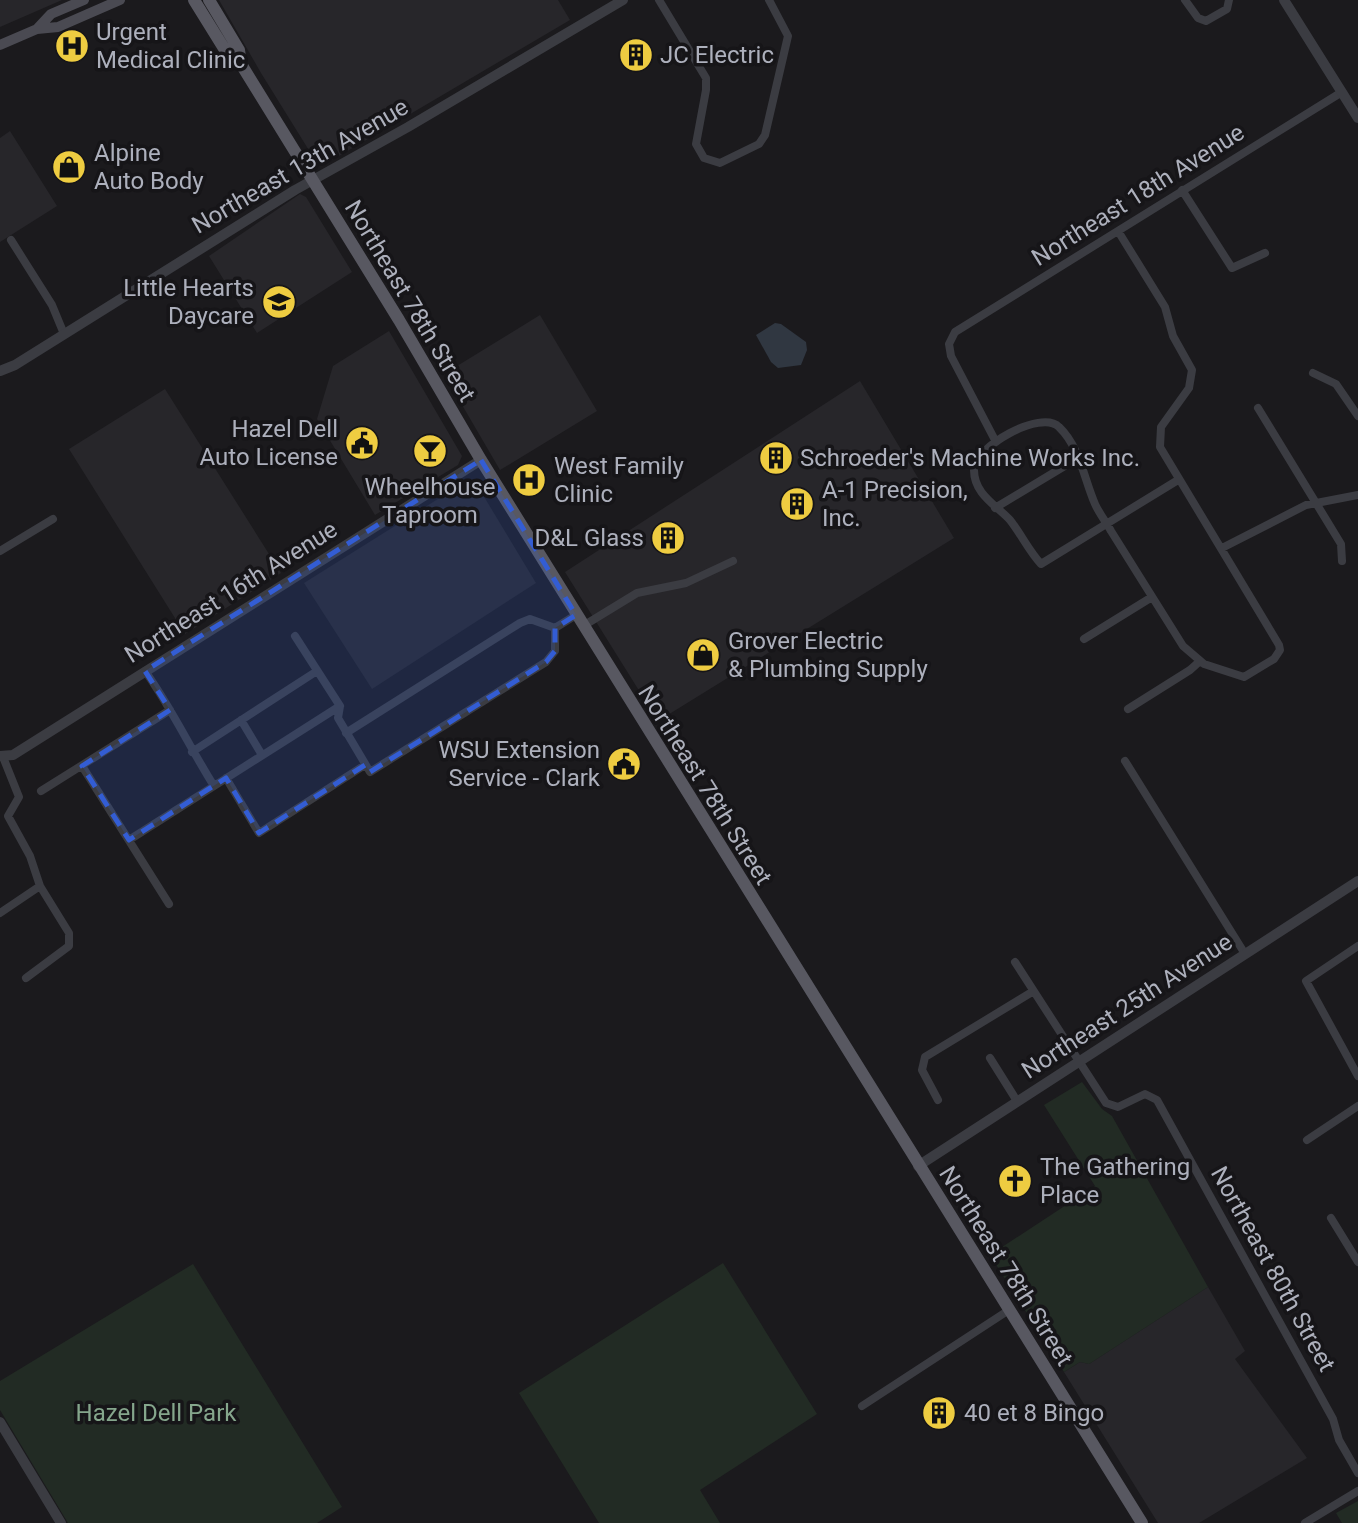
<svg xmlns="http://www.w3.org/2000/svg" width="1358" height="1523" font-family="Roboto,sans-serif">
<rect width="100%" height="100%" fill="#1b1a1d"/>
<path fill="#27262a" d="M0 0H62L0 27Z
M219 0H558L570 20 322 166 315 160 261 73Z
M10 131 57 206 0 242V138Z
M300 194 306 197 352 272 257 333 209 256Z
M540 315 597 411 500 470 444 374Z
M389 331 462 456 458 465 375 515 317 419 333 366Z
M860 381 954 538 658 721 565 572Z
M165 389 281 573 185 634 69 449Z
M465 482 477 485 536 583 372 689 304 583Z
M1208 1287 1245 1351 1235 1359 1307 1458 1199 1523H1158L1064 1372 1080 1362 1089 1364Z"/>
<path fill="#222b24" d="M1082 1082 1102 1109 1112 1116 1208 1287 1089 1364 1080 1362 1064 1372 990 1255 1095 1186 1044 1105Z
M723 1263 817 1414 700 1490 720 1523H599L519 1393Z
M193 1264 342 1507 317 1523H68L0 1410V1381Z
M1358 1501V1523H1342L1336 1513Z"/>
<path fill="#303741" d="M775 323 781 324 806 342 807 350 801 365 778 368 771 362 756 335Z"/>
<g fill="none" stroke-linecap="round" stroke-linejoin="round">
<path stroke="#3b3c42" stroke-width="8" d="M659 0 706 78V90L696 144 704 158 720 163 759 144 765 135 788 36 769 0
M1185 0 1198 18 1206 21 1227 9 1229 0
M1182 190 1232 268 1265 253
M1118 231 1165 307 1173 336 1192 370 1189 388 1161 427 1160 447 1279 645 1280 650 1274 659 1244 677 1204 664 1183 646 1111 531C1106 522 1099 513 1095 504 1084 479 1080 447 1059 427 1041 409 974 447 974 470 974 494 996 505 1010 520 1021 534 1029 551 1041 564L1178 480
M11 240 52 305 64 334
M1313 373 1336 384 1358 416
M1258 408 1341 544 1342 561
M996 442 951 356 949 344 955 332 1342 92
M995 508 1078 458
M1222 548 1306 505 1358 495
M0 551 53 519
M583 626 637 593 686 583 733 561
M295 636 340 706 338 718 370 772 546 662 555 651V628
M1084 639 1152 597
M145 671C171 707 190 748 214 786
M1128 709 1190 670 1200 661
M241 720 262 755
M346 733 520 623 530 619 555 628 576 615
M192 752 317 671
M3 757 19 797 8 816 30 856 40 886
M1125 761 1245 954
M82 766 169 904
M226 778 259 833 365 765
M41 791 170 710
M129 840 340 706
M0 913 40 886 69 933V946L26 978
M1358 946 1306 981 1358 1076
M1015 962 1106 1103 1118 1107 1145 1094 1157 1100 1333 1419 1339 1440 1358 1473
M990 1058 1017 1101
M938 1100 922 1070 925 1057 1032 992
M1307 1140 1358 1106
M1331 1218 1358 1262
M862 1406 1009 1310
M1305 1523 1358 1491"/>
<path stroke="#3b3c42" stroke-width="10" d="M1284 0 1358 118
M0 371 15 365 295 190 408 127 623 0
M0 756 13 755 481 460
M918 1166 1358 881
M0 1422 61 1523"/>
<path stroke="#4a4a52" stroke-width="10" d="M37 29 51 14 84 0
M0 45 37 29 58 27 120 0"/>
<path stroke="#585861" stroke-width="12" d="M194 0 230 58 241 64
M209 0 239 50 241 64 399 320 481 460 1142 1523"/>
</g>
<path fill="#335dd4" fill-opacity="0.2" stroke="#335dd4" stroke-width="5" stroke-dasharray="14 9" stroke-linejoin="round" d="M481 460 576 615 555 628V651L546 662 370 772 365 765 259 833 226 778 129 840 82 766 170 710 145 671Z"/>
<defs>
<g id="hospital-disc" transform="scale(1.75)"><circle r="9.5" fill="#eecc41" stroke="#161518"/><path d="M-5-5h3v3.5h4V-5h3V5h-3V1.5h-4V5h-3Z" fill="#111"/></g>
<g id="building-disc" transform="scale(1.75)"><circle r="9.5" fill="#eecc41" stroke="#161518"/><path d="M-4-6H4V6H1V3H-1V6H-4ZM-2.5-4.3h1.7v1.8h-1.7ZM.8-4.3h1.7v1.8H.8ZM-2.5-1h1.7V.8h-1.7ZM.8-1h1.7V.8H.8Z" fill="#111"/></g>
<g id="shop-disc" transform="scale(1.75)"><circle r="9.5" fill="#eecc41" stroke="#161518"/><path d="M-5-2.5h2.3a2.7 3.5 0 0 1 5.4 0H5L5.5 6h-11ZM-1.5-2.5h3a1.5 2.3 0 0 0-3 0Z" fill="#111"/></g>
<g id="school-disc" transform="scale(1.75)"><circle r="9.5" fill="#eecc41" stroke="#161518"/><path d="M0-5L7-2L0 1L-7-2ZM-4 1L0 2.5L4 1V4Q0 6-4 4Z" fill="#111"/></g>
<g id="civic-disc" transform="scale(1.75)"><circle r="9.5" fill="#eecc41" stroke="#161518"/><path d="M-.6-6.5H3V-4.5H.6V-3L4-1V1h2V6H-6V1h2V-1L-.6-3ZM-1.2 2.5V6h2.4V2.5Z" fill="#111"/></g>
<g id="bar-disc" transform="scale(1.75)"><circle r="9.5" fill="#eecc41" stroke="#161518"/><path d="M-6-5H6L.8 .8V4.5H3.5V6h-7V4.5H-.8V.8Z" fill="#111"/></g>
<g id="church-disc" transform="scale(1.75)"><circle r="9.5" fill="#eecc41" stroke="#161518"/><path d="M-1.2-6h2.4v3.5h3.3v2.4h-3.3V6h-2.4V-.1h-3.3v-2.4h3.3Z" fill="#111"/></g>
</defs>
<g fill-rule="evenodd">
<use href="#hospital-disc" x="72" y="46"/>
<use href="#building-disc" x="636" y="55"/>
<use href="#shop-disc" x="69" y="167"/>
<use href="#school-disc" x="279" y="302"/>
<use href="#civic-disc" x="362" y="443"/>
<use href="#bar-disc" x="430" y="451"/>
<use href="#building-disc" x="776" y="458"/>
<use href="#hospital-disc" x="529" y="480"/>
<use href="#building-disc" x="797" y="504"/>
<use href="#building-disc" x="668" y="538"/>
<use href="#shop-disc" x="703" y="655"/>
<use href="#civic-disc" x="624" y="764"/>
<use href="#church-disc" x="1015" y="1181"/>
<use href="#building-disc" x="939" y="1413"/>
</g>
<g text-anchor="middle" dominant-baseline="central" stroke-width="7" stroke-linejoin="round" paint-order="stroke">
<g font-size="24" fill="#adb0bc" stroke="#161518" text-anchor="start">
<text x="96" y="32">Urgent<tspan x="96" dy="28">Medical Clinic</tspan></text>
<text x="660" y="55">JC Electric</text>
<text x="94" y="153">Alpine<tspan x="94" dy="28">Auto Body</tspan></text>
<text x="254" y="288" text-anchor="end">Little Hearts<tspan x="254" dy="28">Daycare</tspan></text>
<text x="338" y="429" text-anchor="end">Hazel Dell<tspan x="338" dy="28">Auto License</tspan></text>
<text x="800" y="458">Schroeder's Machine Works Inc.</text>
<text x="554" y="466">West Family<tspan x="554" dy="28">Clinic</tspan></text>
<text x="430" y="487" text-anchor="middle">Wheelhouse<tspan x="430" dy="28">Taproom</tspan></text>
<text x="822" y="490">A-1 Precision,<tspan x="822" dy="28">Inc.</tspan></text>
<text x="644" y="538" text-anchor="end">D&amp;L Glass</text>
<text x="728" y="641">Grover Electric<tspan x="728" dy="28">&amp; Plumbing Supply</tspan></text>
<text x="600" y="750" text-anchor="end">WSU Extension<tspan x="600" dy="28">Service - Clark</tspan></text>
<text x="1040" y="1167">The Gathering<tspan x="1040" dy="28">Place</tspan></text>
<text x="964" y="1413">40 et 8 Bingo</text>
</g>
<g font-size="24" fill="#adb0bc" stroke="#161518">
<text transform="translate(300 166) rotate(-30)">Northeast 13th Avenue</text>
<text transform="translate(1138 195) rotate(-32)">Northeast 18th Avenue</text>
<text transform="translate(410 301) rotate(59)">Northeast 78th Street</text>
<text transform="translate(231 592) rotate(-32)">Northeast 16th Avenue</text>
<text transform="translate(705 785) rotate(58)">Northeast 78th Street</text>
<text transform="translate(1127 1006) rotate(-33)">Northeast 25th Avenue</text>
<text transform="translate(1006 1266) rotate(58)">Northeast 78th Street</text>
<text transform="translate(1273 1269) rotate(61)">Northeast 80th Street</text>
</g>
<g font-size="24" fill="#85a68c" stroke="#161518">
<text x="156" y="1413">Hazel Dell Park</text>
</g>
</g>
</svg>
